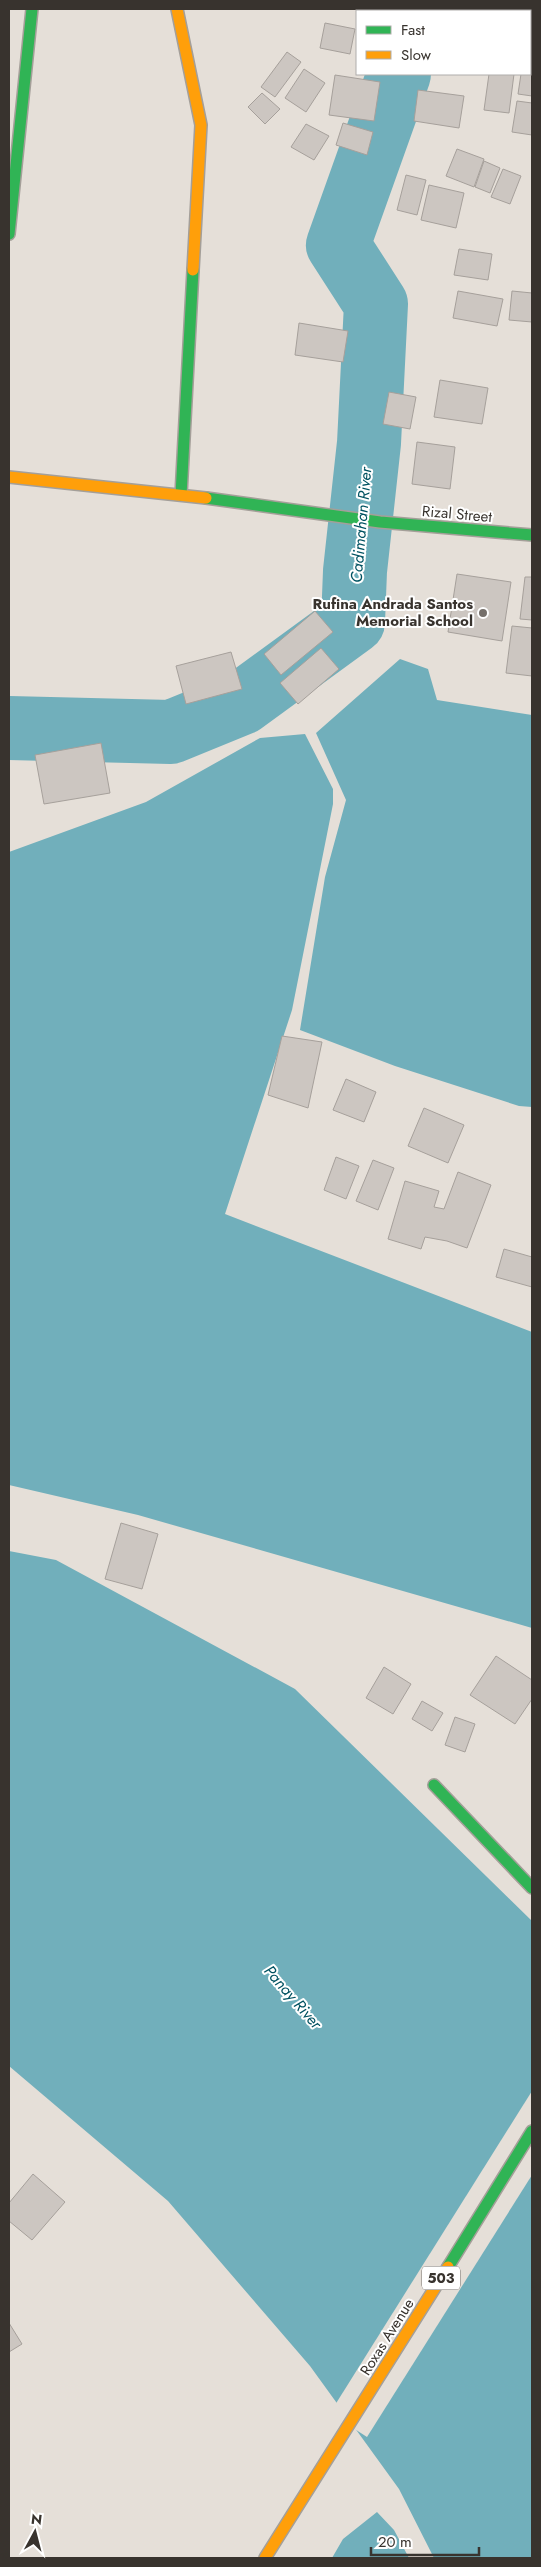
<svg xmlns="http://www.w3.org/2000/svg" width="541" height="2567" font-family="Jost,sans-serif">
<rect width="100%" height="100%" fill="#e5dfd8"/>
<path fill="#71afbb" d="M400 659 428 669 437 700 532 715V1107L519 1106 395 1066 300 1030 325 877 346 800 316 733Z
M305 734 333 789V804L292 1010 225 1214 532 1332V1628L138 1515 9 1485V852L146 802 260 738Z
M9 1551 56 1560 295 1689 532 1921V2558H434L399 2489 310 2366 168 2201 9 2066Z
M377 2512 394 2530 409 2558H332L343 2539Z"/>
<path fill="#e5dfd8" d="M532 2091V2175L367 2437 350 2426 335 2405Z"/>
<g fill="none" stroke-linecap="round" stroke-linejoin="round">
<path stroke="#71afbb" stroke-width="64" d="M421 11 422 9
M9 728 171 732 242 703 353 622 355 571 369 443 376 304 338 245 399 74"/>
</g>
<path fill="#ccc6c1" stroke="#a6a09b" d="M325 23 355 29 350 54 320 48Z
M287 52 301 62 275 97 261 87Z
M530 65H532V96L518 94 521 74H530Z
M304 69 325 83 306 112 285 98Z
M489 74H514L509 113 484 110Z
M335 75 380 82 374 121 329 115Z
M418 90 464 96 459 128 414 121Z
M262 93 280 109 265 124 248 107Z
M517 101 532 103V135L512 132Z
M343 123 373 132 367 155 336 145Z
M306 124 329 136 314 160 291 147Z
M457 149 484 159 474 187 446 176Z
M484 161 500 168 490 193 475 187Z
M503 169 521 176 510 204 491 197Z
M406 175 426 180 417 215 397 210Z
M429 185 464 193 456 228 421 220Z
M459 249 492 254 488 280 454 275Z
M458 291 503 299 497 326 453 318Z
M512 291 532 293V322L509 320Z
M299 323 348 331 343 362 295 355Z
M440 380 488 388 482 424 434 417Z
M389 392 416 397 410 429 383 424Z
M417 442 455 447 450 489 412 484Z
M457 574 511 582 502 641 448 632Z
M525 577H532V620L520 619Z
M315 611 333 632 281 675 264 654Z
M512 626 532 628V676L506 673Z
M321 648 339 669 298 704 280 683Z
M231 652 242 689 186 704 176 666Z
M101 743 110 793 44 804 35 755Z
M282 1036 322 1042 308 1108 268 1095Z
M346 1079 376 1092 364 1122 333 1110Z
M424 1108 464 1125 448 1163 408 1146Z
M336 1157 359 1166 346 1199 324 1190Z
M373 1160 394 1168 378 1210 356 1201Z
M458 1172 491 1185 467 1248 447 1241 425 1237 421 1249 388 1239 405 1181 439 1191 434 1207 444 1209Z
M504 1249 532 1257V1287L496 1277Z
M121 1523 158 1534 142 1589 105 1579Z
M496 1656 532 1680V1699L515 1724 470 1695Z
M384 1667 411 1684 393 1714 366 1698Z
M422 1701 443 1713 432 1731 412 1719Z
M455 1717 475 1724 465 1752 445 1745Z
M33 2174 65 2202 32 2240 9 2221V2203Z
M9 2323 22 2344 9 2352Z"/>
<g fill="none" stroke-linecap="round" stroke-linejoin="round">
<g stroke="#a49f99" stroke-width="14">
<path id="fast" d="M9 234 32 9
M181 495 193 270
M206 498 380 522 532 535
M434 1785 532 1888
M448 2267 532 2131"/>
</g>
<g stroke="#a49f99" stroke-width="14">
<path id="slow" d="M177 9 201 125 193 270
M9 477 206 498
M265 2558 448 2267"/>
</g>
<use href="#fast" stroke="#30b455" stroke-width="11"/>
<use href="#slow" stroke="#ff9f0a" stroke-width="11"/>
</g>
<circle fill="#756f6a" stroke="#fff" stroke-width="2" cx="483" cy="613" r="5"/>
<g text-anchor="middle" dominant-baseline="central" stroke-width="4" stroke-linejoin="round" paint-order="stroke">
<rect fill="#fff" stroke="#74706d" stroke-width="1" x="422" y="2266.5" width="38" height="23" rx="4"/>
<g font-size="14" font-weight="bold" fill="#38332e">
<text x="441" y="2278">503</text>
</g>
<g font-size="15" fill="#38332e" stroke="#fff">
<text transform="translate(457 514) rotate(5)">Rizal Street</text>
<text transform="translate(387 2337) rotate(-58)">Roxas Avenue</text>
</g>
<g font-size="15" font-weight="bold" fill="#38332e" stroke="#fff" text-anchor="end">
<text x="473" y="604">Rufina Andrada Santos<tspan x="473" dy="17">Memorial School</tspan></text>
</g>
<g font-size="16" font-style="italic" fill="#005261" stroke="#fff">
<text transform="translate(361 525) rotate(-85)">Cadimahan River</text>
<text transform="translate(293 1997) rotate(49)">Panay River</text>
</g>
</g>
<rect width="541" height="2567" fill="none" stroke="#38332e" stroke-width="20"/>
<rect x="356" y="10" width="175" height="65" fill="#ffffff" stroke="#afadab"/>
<rect x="366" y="26" width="25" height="8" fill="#30b455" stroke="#afadab"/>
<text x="401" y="35" font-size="15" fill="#38332e">Fast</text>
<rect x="366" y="51" width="25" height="8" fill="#ff9f0a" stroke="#afadab"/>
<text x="401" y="60" font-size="15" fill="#38332e">Slow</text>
<g transform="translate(35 2532) rotate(7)" stroke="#ffffff" stroke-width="4" paint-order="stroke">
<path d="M0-4L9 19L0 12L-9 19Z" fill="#38332e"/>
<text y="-8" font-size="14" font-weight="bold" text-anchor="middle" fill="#38332e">N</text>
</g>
<path d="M371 2547v8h108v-8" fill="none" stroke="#38332e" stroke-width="2.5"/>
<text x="378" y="2547" font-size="15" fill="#38332e" stroke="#ffffff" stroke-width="4" paint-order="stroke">20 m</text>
</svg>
